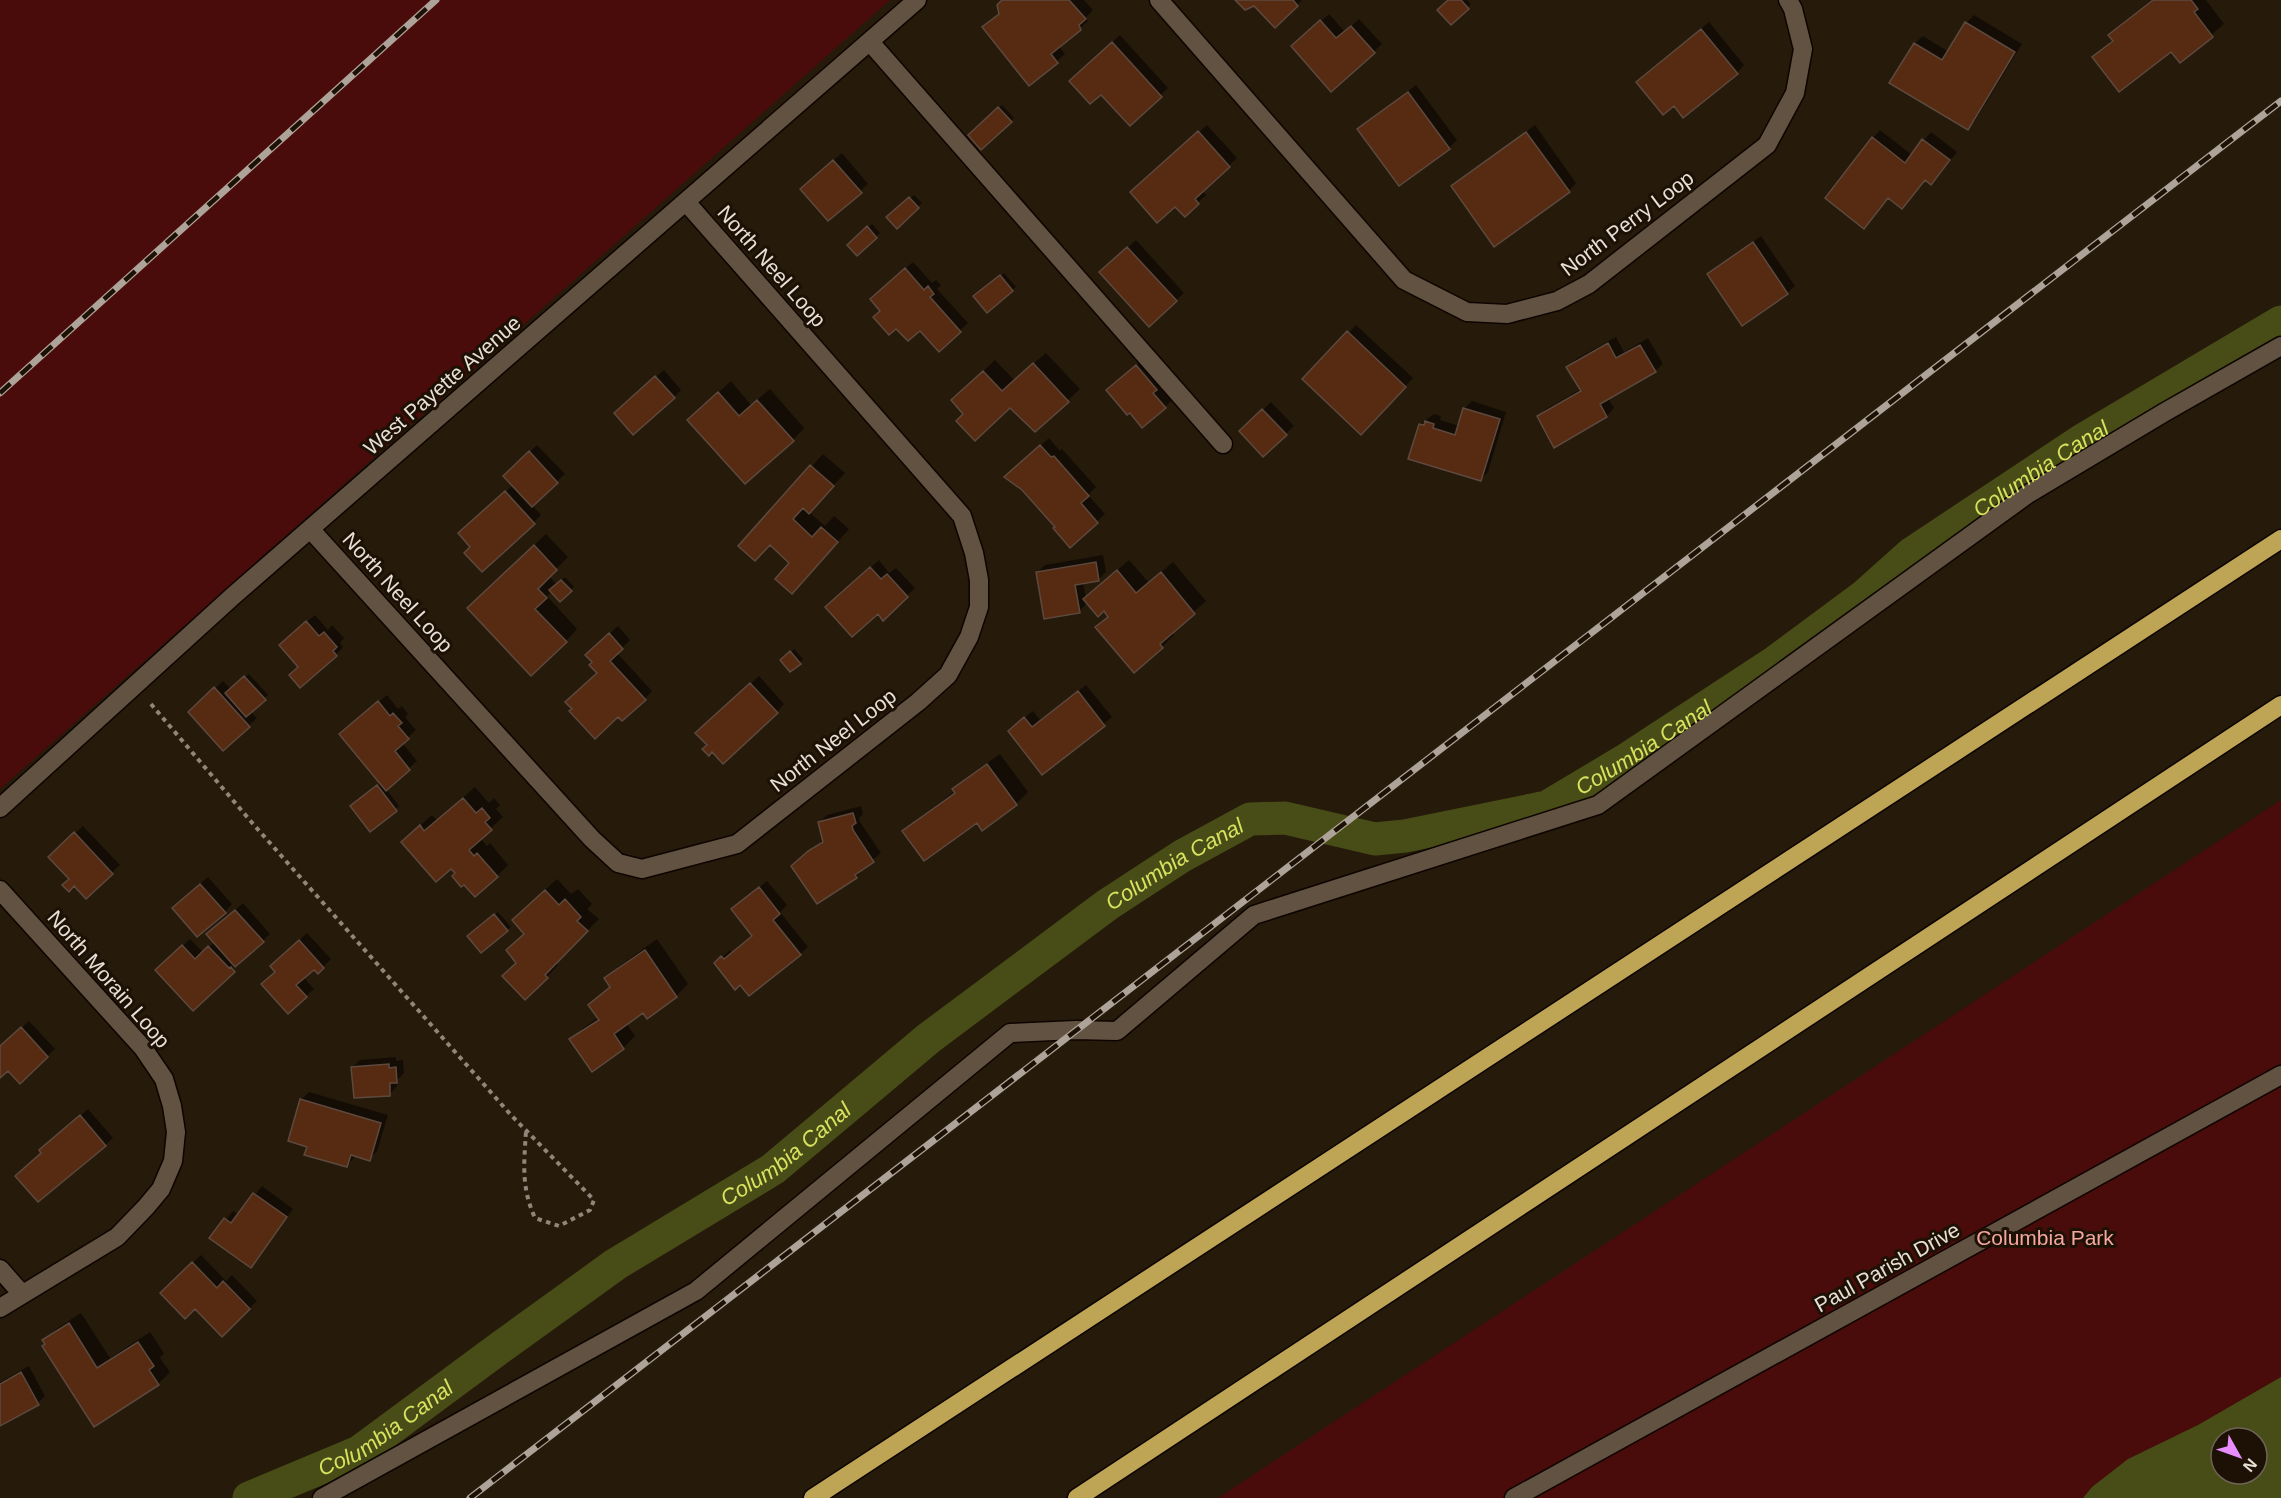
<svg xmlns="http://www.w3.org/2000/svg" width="2281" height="1498" font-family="Helvetica,sans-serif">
<rect width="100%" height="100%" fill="#261a0b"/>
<path fill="#4a0c0b" d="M0 0H890L0 789Z
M2281 800V1377L2198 1425 2128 1459 2092 1487 2083 1498H1218Z"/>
<path fill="#484d17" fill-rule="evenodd" d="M2281 1377V1498H2083L2092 1487 2128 1459 2198 1425ZM2221 1438H2257V1474H2221Z"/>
<path fill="#0007" d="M1004 0H1084L1093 10 1086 17 1088 21 1059 46 1065 54 1030 84 984 27 1000 13Z
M1237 0H1302L1275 25 1255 4Z
M1450 0H1467L1471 4 1451 23Z
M2151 0H2206L2224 24 2180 61 2171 50 2094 57 2114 39 2110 35 2122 23Z
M1329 14 1345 32 1359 19 1382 44 1331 90 1301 39Z
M1974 15 2022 44 1975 121 1967 129 1891 82 1915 43 1923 36 1949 52 1966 23Z
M1709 22 1744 65 1737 73 1674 104 1638 82Z
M1120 35 1168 88 1130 124 1101 92 1079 74Z
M1416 85 1457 140 1449 148 1359 129Z
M1002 105 1014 118 981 147 970 135Z
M1207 125 1237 158 1202 191 1206 195 1185 215 1175 205 1139 185Z
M1535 125 1576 183 1569 191 1453 186Z
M1880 130 1912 155 1931 132 1957 152 1939 175 1926 179 1889 197 1864 227 1873 138Z
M842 153 868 184 828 219 809 181Z
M914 195 922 203 897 227 889 218Z
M872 224 880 233 857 254 849 245Z
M1761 236 1795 286 1787 293 1709 274 1717 266Z
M1136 240 1184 293 1176 300 1109 265Z
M913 262 932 283 936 280 941 285 937 289 968 323 939 350 920 329 882 311 879 292Z
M1004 273 1016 287 1012 290 978 293Z
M1356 325 1413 378 1361 433 1304 379Z
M1616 337 1624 352 1648 338 1663 364 1655 371 1608 398 1614 408 1607 416H1539L1546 409 1581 389 1568 367 1576 359Z
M1046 353 1080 389 1035 430 1010 406 965 414V389L995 360 1014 380Z
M1145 358 1172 400 1165 407 1116 382Z
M664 370 681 390 674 397 623 405Z
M731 381 751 405 770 389 804 428 793 440 701 408Z
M1472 401 1506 412 1488 472 1480 480 1421 424 1434 414 1441 416 1440 420 1459 426 1464 409Z
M1271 402 1294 426 1264 455 1241 431Z
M1049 438 1060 451 1062 449 1096 487 1088 495 1105 514 1070 546 1014 469Z
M537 445 565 474 532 505 541 515 533 523 472 547 468 526 513 485 505 476Z
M823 454 845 473 809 512 825 526 834 516 849 529 804 580 791 563 771 544 740 546Z
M546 534 568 557 549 576 557 585 565 577 574 587 560 600 552 591 547 596 577 629 566 641 480 596Z
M1103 555 1106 572 1098 580 1083 582 1086 598 1129 560 1149 583 1173 562 1206 601 1171 632 1174 635 1162 647 1097 627 1109 616 1104 609 1088 602 1079 611 1037 573 1045 565Z
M879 560 889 573 896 568 915 588 884 618 878 612 835 600Z
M315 615 328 630 332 625 344 638 340 643 343 647 336 655 299 666 288 637Z
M618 626 630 640 617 653 652 691 645 699 598 673 595 647Z
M794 649 803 659 791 670 782 660Z
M249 674 268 695 250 711 257 718 223 749 190 712 223 681 231 689Z
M759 676 784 704 777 712 709 745 705 726Z
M1086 685 1112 717 1043 773 1017 723 1033 711 1040 720Z
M387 695 398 709 402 706 408 714 405 717 416 730 402 743 417 761 386 789 399 806 370 830 355 803 381 783 348 727Z
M1000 754 1028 792 1016 804 977 821 904 831 916 820 955 791 954 790 966 778Z
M475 787 489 803 494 798 500 805 496 809 503 817 480 838 487 846 490 843 508 865 497 876 457 873 415 830 432 815 437 820Z
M861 806 863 814 859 818 860 822 881 853 863 868 864 869 856 877 817 902 800 859 824 839 819 823 827 815Z
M83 826 120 865 86 897 50 857Z
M208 877 232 904 225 912 182 900Z
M557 879 571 894 578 889 592 904 587 909 599 919 556 962 558 965 547 977 517 963 526 933 525 908Z
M767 881 787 905 780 912 808 947 800 954 741 983 716 963 730 950 732 953 754 936 741 902Z
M243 903 270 934 193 1009 164 963 190 939 203 952 215 942 216 926Z
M498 912 511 927 507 930 472 933Z
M307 933 331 959 318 972 314 968 303 977 314 989 306 996 277 971 280 958Z
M657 939 688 984 676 996 648 1017 643 1011 626 1023 635 1036 623 1048 592 1070 571 1040 583 1028 599 1017 590 1005 611 986 606 979 618 967Z
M29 1021 55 1049 20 1081 8 1069 0 1076V1047Z
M396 1057V1061L403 1060 404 1073 397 1080V1086L390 1094 353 1067 360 1060Z
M309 1092 388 1115 377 1151 369 1159 356 1155 347 1166 309 1146 301 1100Z
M88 1109 113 1138 66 1179 43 1153 49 1143Z
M262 1186 293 1209 251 1266 211 1237 233 1211 239 1215Z
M201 1255 226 1281 232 1275 257 1301 222 1335 195 1307 162 1293Z
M81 1313 110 1358 150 1332 164 1353 160 1358 170 1372 158 1384 94 1425 44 1340 56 1329Z
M29 1366 45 1396 38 1403 0 1424V1382Z"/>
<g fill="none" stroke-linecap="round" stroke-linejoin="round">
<path stroke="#484d17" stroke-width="33" id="s1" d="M249 1498 359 1452 501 1347 616 1264 773 1169 929 1038 1107 905 1182 856 1250 819 1285 818 1375 839 1405 836 1547 807 1624 761 1775 662 1864 596 1911 554 2081 441 2281 322"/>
</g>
<path fill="#572b11" stroke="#5d493f" stroke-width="1.5" d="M1002 0H1069L1086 19 1079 25 1081 30 1051 54 1058 63 1029 86 982 27 999 14 997 5Z
M1235 0H1293L1298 6 1275 28 1254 6 1245 10Z
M1448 0H1461L1469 9 1451 25 1437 10Z
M2153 0H2191L2198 9 2194 12 2213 37 2180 63 2171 52 2119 92 2092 57 2113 41 2108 35Z
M1320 20 1336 38 1351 26 1375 53 1331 92 1291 46Z
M1965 22 2015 52 1968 130 1889 83 1914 43 1942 60Z
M1701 29 1738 74 1683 118 1674 106 1663 115 1636 82Z
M1112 42 1162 97 1130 126 1101 95 1090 104 1069 81Z
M1408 92 1450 149 1399 186 1357 129Z
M998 107 1012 122 981 150 968 135Z
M1198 131 1230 167 1195 199 1199 204 1185 217 1175 207 1157 223 1130 192Z
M1526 132 1570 192 1494 247 1451 186Z
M1872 137 1905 163 1922 139 1950 160 1931 185 1925 180 1902 209 1888 198 1864 229 1825 198Z
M833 160 862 193 828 221 800 189Z
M909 197 919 208 897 229 886 217Z
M867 226 877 238 857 256 847 245Z
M1753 242 1788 294 1742 326 1707 274Z
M1127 247 1177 301 1149 327 1099 272Z
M905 268 924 290 928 286 934 294 930 297 961 332 939 352 920 331 908 341 896 329 889 335 873 317 880 311 870 299Z
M1000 275 1013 291 987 313 973 296Z
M1347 331 1406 387 1361 435 1302 379Z
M1608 343 1616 358 1640 345 1656 372 1600 404 1607 417 1554 448 1537 416 1581 391 1566 367Z
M1033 363 1069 402 1035 432 1010 408 975 441 956 421 963 414 951 400 983 371 1002 391Z
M1136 365 1157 390 1153 393 1166 408 1142 428 1130 413 1127 415 1106 390Z
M655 376 675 398 633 435 614 413Z
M718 392 739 416 757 400 794 441 745 484 687 420Z
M1463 408 1500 419 1481 481 1408 459 1419 424 1424 425 1425 421 1434 424 1433 428 1455 435Z
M1262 409 1287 435 1263 457 1239 431Z
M1040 445 1051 457 1054 456 1089 496 1081 503 1098 523 1070 548 1053 528 1055 527 1022 490 1004 477Z
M529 451 558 483 532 507 503 476Z
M810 465 834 486 809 514 803 508 793 519 812 537 821 527 838 542 792 594 775 579 789 563 770 545 755 561 738 546Z
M505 491 535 524 482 572 464 553 470 547 458 533Z
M534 545 557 570 538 589 547 598 535 609 567 642 531 676 467 608Z
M1096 562 1099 581 1075 585 1080 613 1044 619 1036 572Z
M870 567 881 579 887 574 908 597 883 621 878 614 852 637 825 607Z
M1117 570 1136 593 1161 572 1195 614 1160 644 1163 648 1134 673 1095 627 1108 617 1104 611 1098 617 1083 599Z
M561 580 572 591 560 602 549 590Z
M306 621 319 636 324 632 337 647 333 651 337 656 300 688 289 675 298 667 279 645Z
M609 633 623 649 610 661 646 700 622 721 618 717 595 739 569 711 572 709 565 702 597 673 589 665 592 662 585 655Z
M790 651 801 664 790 672 780 660Z
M244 676 266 700 246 717 225 693Z
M750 683 778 713 723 764 712 752 709 756 702 749 707 745 695 733Z
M214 687 250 727 223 751 188 712Z
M1078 691 1105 726 1042 775 1008 731 1024 717 1032 727Z
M378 701 390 716 393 713 402 723 398 726 409 739 395 751 410 770 386 791 339 734Z
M987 764 1017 805 982 831 977 823 924 861 902 831 955 793 952 789Z
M377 785 397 811 370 832 350 806Z
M463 798 476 813 482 808 490 818 485 822 492 830 469 850 474 856 477 853 498 877 475 897 464 885 461 887 452 876 455 873 451 869 436 882 401 842 420 825 424 831Z
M853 813 856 823 852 826 853 830 874 862 855 875 857 878 817 904 791 866 808 851 823 842 818 822Z
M74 832 113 874 86 899 74 886 69 892 62 885 69 879 48 857Z
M200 884 226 913 197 937 172 908Z
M759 887 780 914 773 920 801 955 749 996 740 985 735 990 714 963 721 956 724 959 752 936 731 909Z
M545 890 559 905 565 899 581 917 577 921 588 931 545 975 548 978 525 1000 502 976 516 963 506 950 524 934 512 920Z
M235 910 264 942 235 967 206 934Z
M494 914 508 931 481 953 467 936Z
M299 940 324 968 318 974 314 970 296 985 307 997 288 1014 261 984 275 972 270 966Z
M182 945 195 959 208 946 229 968 231 967 235 972 193 1011 155 970Z
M645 950 677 997 647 1019 643 1013 614 1034 624 1049 592 1072 569 1039 599 1020 588 1005 610 987 604 978Z
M21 1027 48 1057 20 1084 8 1071 0 1078V1046Z
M389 1064V1068L396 1067 397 1083H390V1096L354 1098 351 1067Z
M300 1099 381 1123 370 1161 351 1155 347 1167 304 1155 307 1147 288 1141Z
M80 1115 106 1146 38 1202 15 1176 41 1153 39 1150Z
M253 1193 287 1217 251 1268 209 1238 224 1218 231 1223Z
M192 1262 217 1288 223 1281 250 1309 222 1337 195 1309 185 1319 160 1293Z
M69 1323 97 1368 138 1342 154 1366 149 1370 159 1385 94 1427 42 1346 45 1344 42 1340Z
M21 1372 39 1405 0 1426V1384Z"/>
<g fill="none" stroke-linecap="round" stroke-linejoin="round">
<g stroke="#0e0500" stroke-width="21">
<path id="minor" d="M1159 0 1404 280 1467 312 1507 314 1557 301 1589 284 1767 145 1795 93 1803 49 1793 9 1788 0
M870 42 1223 444
M311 530 592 839 618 863 642 869 737 844 918 702 948 675 969 637 979 607V580L974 553 962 516 686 202
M0 808 233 596 917 0
M0 890 143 1048 164 1079 172 1106 176 1132 173 1161 161 1189 146 1207 117 1237 0 1308
M0 1269 22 1294
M322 1498 696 1291 1010 1033 1076 1030 1117 1031 1254 915 1598 805 2028 494 2165 412 2281 346
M1514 1498 2281 1075"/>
</g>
<g stroke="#0e0500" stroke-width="21">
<path id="highway" d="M813 1498 2281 539
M1077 1498 2281 705"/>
</g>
<path stroke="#90867a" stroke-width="4" stroke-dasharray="4.5 4.5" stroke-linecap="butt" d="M151 704 254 825 511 1115 594 1200 590 1210 559 1226 535 1218C521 1187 524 1164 526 1131"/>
<use href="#minor" stroke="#615242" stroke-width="18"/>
<use href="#highway" stroke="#bea556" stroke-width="18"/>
<g stroke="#ada398" stroke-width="7">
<path id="rail" d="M0 393 436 0
M470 1498 2281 101"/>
</g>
<use href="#rail" stroke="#1c1104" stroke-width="4.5" stroke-dasharray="14" stroke-linecap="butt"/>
</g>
<g text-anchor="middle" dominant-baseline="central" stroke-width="6" stroke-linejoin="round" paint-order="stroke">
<g font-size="21" fill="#e8dfd6" stroke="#1c1104">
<text transform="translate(1627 223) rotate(-37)">North Perry Loop</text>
<text transform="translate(772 266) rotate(49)">North Neel Loop</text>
<text transform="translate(442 385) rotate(-41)">West Payette Avenue</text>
<text transform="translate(398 592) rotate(48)">North Neel Loop</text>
<text transform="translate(833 740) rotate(-38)">North Neel Loop</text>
<text transform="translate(109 979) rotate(49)">North Morain Loop</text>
<text transform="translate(1887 1267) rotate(-29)">Paul Parish Drive</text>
</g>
<g font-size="21" fill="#f5a79f" stroke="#1c1104">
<text x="2045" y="1237">Columbia Park</text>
</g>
<g font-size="22" font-style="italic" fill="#d7e25f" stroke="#1c1104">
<text stroke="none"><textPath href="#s1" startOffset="2116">Columbia Canal</textPath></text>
<text stroke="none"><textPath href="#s1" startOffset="1630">Columbia Canal</textPath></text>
<text stroke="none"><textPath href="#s1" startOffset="1126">Columbia Canal</textPath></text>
<text stroke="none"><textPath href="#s1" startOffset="640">Columbia Canal</textPath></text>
<text stroke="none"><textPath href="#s1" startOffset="154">Columbia Canal</textPath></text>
</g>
</g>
<g transform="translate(2239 1456) rotate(130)"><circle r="28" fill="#1c1104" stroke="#6e6358" stroke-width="1.5"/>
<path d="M0-4.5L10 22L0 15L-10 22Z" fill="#ea8dfc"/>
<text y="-9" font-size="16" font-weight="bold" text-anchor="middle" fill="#e8dfd6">N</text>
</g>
</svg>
